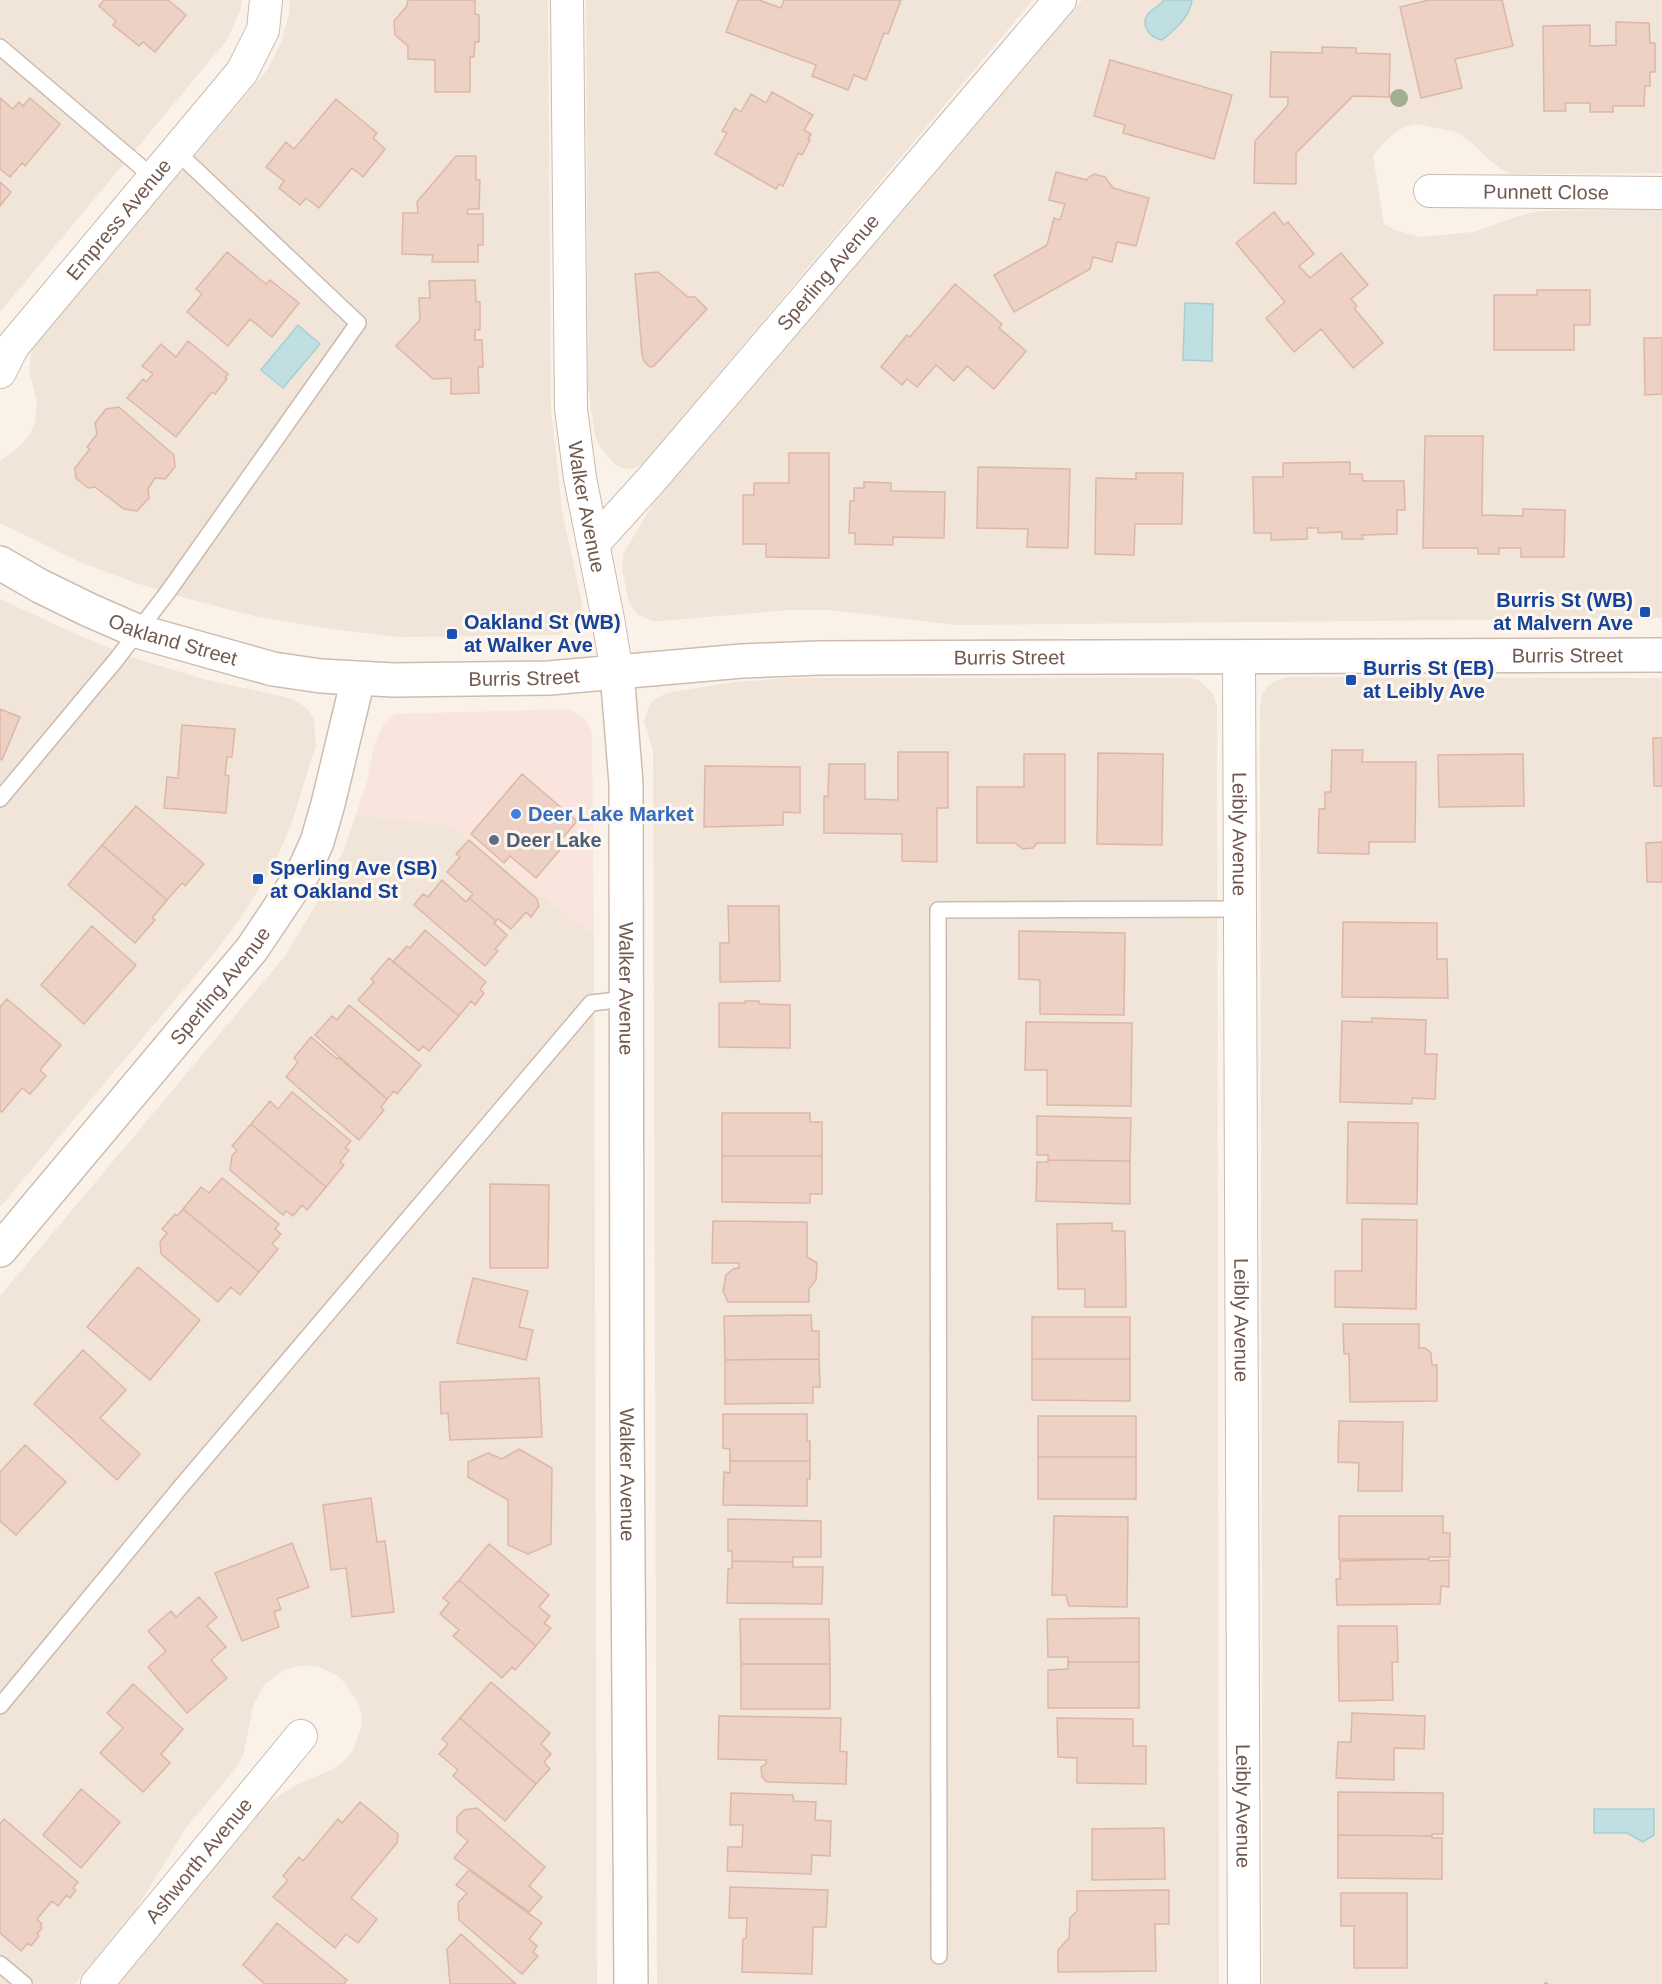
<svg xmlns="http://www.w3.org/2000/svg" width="1662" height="1984" font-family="Helvetica,sans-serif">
<rect width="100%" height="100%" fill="#faf2e9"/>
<path fill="#f1e4d8" d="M0 0H242L240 11 227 40 0 312Z
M290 0H548L551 408 562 511 582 603 581 611 574 625 559 635 399 637 332 629 258 617 185 598 133 582 80 562 0 523V461L19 447 30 434 35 421 37 403 29 370 32 350 36 341 267 71 281 43 289 14Z
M586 0H1033L642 465 632 469 621 468 613 463 599 445 595 435 588 388Z
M1082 0H1662V173L1512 174 1501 169 1489 160 1472 143 1456 132 1418 124 1408 126 1399 130 1383 143 1373 156 1384 224 1395 230 1421 237 1473 232 1519 216 1540 211 1662 210V618L957 625 829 610H789L660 621H652L637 614 629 603 622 569 623 554 653 504Z
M0 599 78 635 131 657 207 680 290 698 299 703 308 709 314 720 316 745 293 819 276 861 247 908 217 950 0 1207Z
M1288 677 1662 678V1984H1263L1260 708 1262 694 1267 687 1277 680Z
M791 678H1188L1199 680 1213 694 1217 707 1219 1984H657L653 751 644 721 651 702 666 693 734 682Z
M356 815 449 825 594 935 597 1984H117L268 1803 294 1786 335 1768 344 1761 352 1752 361 1729 362 1717 358 1702 340 1677 319 1667 306 1665 294 1667 283 1670 264 1685 253 1706 243 1756 236 1768 186 1828 137 1908 75 1984H0V1296L285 956 323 893 343 852Z"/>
<path fill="#f9e4de" d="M570 709 584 718 592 732 594 935 449 825 356 815 367 781 375 742 384 724 395 714Z"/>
<path fill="#bfdfe2" stroke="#a7cfd2" stroke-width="1.5" d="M1164 0H1192C1190 16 1174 31 1162 40 1150 38 1139 24 1149 13 1154 7 1160 7 1164 0Z
M1185 303 1213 304 1212 361 1183 360Z
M298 325 320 344 283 388 261 370Z
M1594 1809H1654V1835L1643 1842 1627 1833H1594Z"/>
<path fill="#ecd1c4" stroke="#ddb7a6" stroke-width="1.5" d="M104 0H168L186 15 155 52 143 42 139 46 113 25 116 21 99 6Z
M408 0H475V14L479 15V42H475L474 57H470V92H435V60L408 59V46L395 35 394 21 407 6Z
M738 0H759L781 8 784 0H901L888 34 884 33 866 80 854 75 848 90 812 76 816 65 726 32Z
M1429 0H1502L1513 46 1455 59 1462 88 1421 98 1400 7Z
M1616 22 1649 23 1650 43H1655V72H1650V86H1645L1644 106H1613V112H1590V103H1565L1566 111H1544L1543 26 1590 25V46L1616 45Z
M1322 47 1356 48V53L1390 54 1389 97 1353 96 1296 153V184L1254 183 1255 141 1288 105V97H1270L1271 52 1322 53Z
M1110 60 1232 95 1214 159 1123 133 1125 125 1094 116Z
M772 92 813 115 804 130 811 134 808 139 810 140 802 155 798 153 783 186 779 184 776 189 715 154 727 133 722 131 735 108 741 112 751 94 766 103Z
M0 98 13 109 19 102 23 106 30 98 60 124 25 166 22 163 10 177 0 169Z
M336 99 377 133 373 138 385 149 363 177 352 168 319 208 306 198 300 205 279 188 284 181 266 167 286 142 294 149Z
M456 156H476V180H480L479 209H468L467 214H483V245H478V262H432L433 255 402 254 403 213H418L417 202Z
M1056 172 1087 180 1088 178 1094 174 1105 177 1113 188 1149 198 1136 246 1117 242 1112 262 1093 257 1090 269 1014 312 994 275 1047 245 1054 218 1060 220 1065 204 1049 200Z
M0 182 11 192 0 206Z
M1274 212 1284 225 1288 222 1314 254 1299 266 1310 278 1341 253 1368 285 1351 299 1357 306 1354 308 1383 343 1353 368 1321 329 1294 352 1266 318 1285 302 1236 243Z
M227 252 266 284 270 280 299 303 272 337 250 319 228 346 187 312 202 294 196 289Z
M658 272 688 297H695L707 309 654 366 650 367 644 361 642 354 635 274Z
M475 280 476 302H480V330H475V340H482L483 367H478L479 393 451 394V378L433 379 396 346 420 320 419 298H430L429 281Z
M955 284 1002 324 999 328 1026 351 994 389 967 366 954 381 936 365 917 387 907 379 902 385 881 367 907 335 910 337Z
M1537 290H1590V325H1574V350H1494V295H1537Z
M1644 338H1662V394L1645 395Z
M188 341 228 374 225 378 227 379 215 394 212 392 176 437 127 398 143 379 146 382 153 374 142 366 161 344 176 357Z
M119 407 174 455 175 467 165 479 155 478 148 489 149 498 137 511 124 509 95 487 88 488 76 478 75 468 90 449 87 447 97 434 95 423 106 409Z
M1425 436H1483L1482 515 1523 516V509L1565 510 1564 557H1521V548H1499V554H1478V548H1423Z
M789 453H829V558L766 557V544H743V495H754V483H789Z
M1350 462V474H1362L1363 481H1404L1405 510H1397V534L1362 535 1363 539H1342V532L1318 533V528H1307V539L1271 540V533H1254L1253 477H1283V463Z
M978 467 1070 469 1068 548 1027 547 1028 529 977 528Z
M1136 473H1183L1182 524H1135L1134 555 1095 554 1096 478 1136 479Z
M864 482 891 483V491L945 492 944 538 893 537V545L855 544V533H849L850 501H854V488H864Z
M0 709 20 717 2 760 0 759Z
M182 725 235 729 232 757H227L225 775 229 776 226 813 164 808 167 777 178 778Z
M1653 738H1662V786H1654Z
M1332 750H1363L1362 762H1416L1415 842H1369V854L1318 853 1319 809H1325V792H1331Z
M898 752H948V808H937V862L902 861V834L824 833V796L828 797 829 764H865V799L898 800Z
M1098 753 1163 754 1162 845 1097 844Z
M1024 754H1065V843H1037L1033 848 1023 849 1015 843H977V787H1024Z
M1523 754 1524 806 1439 807 1438 755Z
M705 766 800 767V813L783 812V825L704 827Z
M522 774 577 821 556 846 560 850 536 878 510 856 504 863 471 834Z
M136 806 204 864 185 886 182 883 167 900 102 845Z
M469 840 537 899 539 906 531 917 526 912 511 929 498 919 496 921 469 898 473 894 447 872 460 857 456 854Z
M1662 842V882H1647L1646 843Z
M102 845 167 900 152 918 155 920 135 943 68 885Z
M442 880 466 902 469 898 496 921 494 923 507 935 495 949 498 951 485 966 414 905 423 894 428 897Z
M728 906H779L780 981 720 982V943H729Z
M1343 922 1437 923V959H1447L1448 998 1342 997Z
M92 926 136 965 84 1024 41 985Z
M425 930 486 982 480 989 484 993 475 1005 471 1001 459 1016 393 962 407 946 410 948Z
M1019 931 1125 933 1124 1015 1040 1014V980L1019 979Z
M389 958 459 1016 429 1051 423 1046 419 1051 358 1000 374 982 371 979Z
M7 999 61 1045 40 1070 46 1076 30 1094 22 1088 2 1112 0 1111V1007Z
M745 1001H759L760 1004 790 1005V1048L719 1047V1003H745Z
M349 1005 421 1065 397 1094 394 1091 387 1099 315 1035 332 1016 337 1020Z
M1372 1018 1426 1020 1425 1054H1437L1435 1099 1412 1098V1104L1340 1102 1342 1021 1372 1022Z
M1026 1022 1132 1023 1131 1106 1047 1105V1070H1025Z
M311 1037 337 1059 338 1057 387 1099 381 1107 384 1110 359 1140 286 1077 298 1062 294 1058Z
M292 1092 351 1141 345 1148 349 1150 340 1162 344 1165 326 1187 251 1124 270 1101 278 1109Z
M722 1113H810V1122H822V1156H722Z
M1037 1116 1131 1118 1130 1161 1048 1160V1155H1037Z
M1348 1122 1418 1123 1417 1204 1347 1203Z
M251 1124 326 1187 307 1210 302 1205 293 1216 286 1211 283 1215 230 1170 232 1156 237 1150 232 1146Z
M722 1156H822V1194H810V1203L722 1202Z
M1048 1160 1130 1161V1204L1036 1201 1037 1162H1048Z
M222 1178 279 1224 275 1229 281 1234 272 1244 278 1249 259 1272 183 1209 201 1187 209 1193Z
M490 1184 549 1185 548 1268H490Z
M183 1209 259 1272 240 1295 231 1287 218 1302 161 1254 160 1242 167 1233 162 1229 175 1214 177 1216Z
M1362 1219 1417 1220 1416 1309 1335 1307V1271H1362Z
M713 1221 807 1222V1257L817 1263 816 1280 809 1289V1302H728L723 1291 726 1275 733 1269 739 1268V1263H712Z
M1112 1223V1231H1125L1126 1307H1085V1289H1058L1057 1224Z
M138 1267 200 1320 150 1380 87 1327Z
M473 1278 528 1291 519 1327 533 1330 526 1360 457 1343Z
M811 1315 812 1331H819V1359L725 1360 724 1316Z
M1032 1317H1130V1359H1032Z
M1343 1324H1419V1348H1425L1431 1353 1432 1365H1437V1401L1350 1402 1349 1354H1344Z
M83 1350 126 1390 100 1418 140 1454 117 1480 34 1404Z
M819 1359 820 1387H813V1403L725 1404V1360Z
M1032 1359H1130V1401L1032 1400Z
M539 1378 542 1437 450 1440 448 1413 441 1414 440 1382Z
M723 1414H807V1441H810V1461H730V1449L723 1448Z
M1038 1416H1136V1457H1038Z
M1339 1421 1403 1422 1402 1491H1358L1359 1463 1338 1462Z
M25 1445 66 1482 16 1535 0 1521V1472Z
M519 1449 552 1468 551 1544 528 1554 508 1545V1500L468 1477V1462L488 1453 502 1459Z
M1038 1457H1136V1499H1038Z
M730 1461H810V1479H807V1506L723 1505 724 1472 730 1473Z
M371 1498 377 1542 385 1541 394 1612 352 1617 346 1568 331 1570 323 1505Z
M1054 1516 1128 1517 1127 1607 1069 1606 1066 1595H1052Z
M1339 1516H1443V1533H1450V1557H1429V1559H1339Z
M728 1519 821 1521V1557H793V1562L732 1561V1551H728Z
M292 1543 309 1587 277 1599 281 1609 274 1612 279 1627 242 1641 215 1573Z
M489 1544 549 1595 539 1607 550 1616 544 1623 551 1628 536 1646 459 1580Z
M1429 1559V1561L1449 1560V1587L1441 1586 1440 1604 1337 1605 1336 1579H1340V1561Z
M732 1561 793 1562V1567H823L822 1604 727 1603 728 1569 732 1568Z
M459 1580 536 1646 515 1670 512 1667 502 1678 453 1636 459 1630 440 1614 449 1603 443 1598Z
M199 1597 217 1617 207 1626 226 1647 211 1660 227 1678 187 1713 148 1667 166 1651 148 1631 171 1611 176 1617Z
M1139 1618V1662H1068V1657H1048L1047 1619Z
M740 1619H829L830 1664H741Z
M1338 1626H1397L1398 1662H1392L1393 1700 1339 1701Z
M1068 1662H1139V1708H1048V1670L1068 1669Z
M741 1664H830V1709H741Z
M491 1682 550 1733 541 1744 551 1754 544 1762 550 1769 536 1784 460 1718Z
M133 1684 183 1729 161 1754 170 1763 143 1792 100 1753 123 1728 107 1713Z
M1352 1713 1425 1716 1424 1749 1394 1748V1780L1336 1778 1338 1742H1351Z
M719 1716 841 1718 840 1751 847 1752 846 1784 767 1782 762 1777 761 1767 766 1764V1760L718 1759Z
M460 1718 536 1784 505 1821 453 1776 458 1770 439 1754 448 1744 442 1739Z
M1057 1718 1133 1719V1746H1146V1784L1077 1783V1758L1058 1757Z
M81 1789 120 1822 81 1868 43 1835Z
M1338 1792 1443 1793V1834H1432V1836L1338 1835Z
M731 1793 793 1795 794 1801 816 1802 815 1820 831 1821 830 1856 812 1855 811 1874 727 1871 728 1847H742L743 1825H730Z
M360 1802 398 1834 397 1843 351 1898 377 1919 358 1943 346 1934 335 1948 273 1897 288 1880 283 1876 299 1857 303 1861 338 1819 342 1823Z
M477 1808 545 1867 529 1886 542 1897 529 1912 454 1858 468 1841 457 1832V1817L464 1810Z
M4 1819 78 1882 73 1888 76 1890 70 1898 67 1895 58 1906 52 1901 37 1919 42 1924 40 1926 42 1928 37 1934 39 1936 31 1946 28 1943 21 1951 0 1933V1824Z
M1164 1828 1165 1879 1092 1880V1829Z
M1338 1835 1432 1836V1838H1442V1879L1338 1878Z
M469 1870 542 1923 529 1939 537 1946 533 1952 538 1956 522 1974 459 1920 458 1903 467 1893 456 1885Z
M730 1887 828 1890 826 1927H813L812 1974 742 1972 743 1939 746 1938 747 1918H729Z
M1169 1890V1924H1155L1156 1971 1058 1972V1950L1069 1938 1070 1918 1077 1911V1891Z
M1341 1893H1407V1968H1354V1926H1341Z
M277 1923 347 1980 344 1984H265L243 1965Z
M461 1934 516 1984H450L447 1949Z"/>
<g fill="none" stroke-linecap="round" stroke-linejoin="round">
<g stroke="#cbbab0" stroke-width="18">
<path id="lane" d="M0 47 154 178
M0 799 116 660 170 589 358 323 176 151
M0 1706 179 1489 591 1003 625 999
M939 1956 938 910 1239 909
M0 1964 24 1984"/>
</g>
<g stroke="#cbbab0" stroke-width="34">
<g id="street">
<path id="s1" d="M567 0 571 409 580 478 608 619 617 673"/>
<path id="s2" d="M1430 191 1662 193"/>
<path id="s3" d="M0 372 13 346 242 72 263 30 266 0"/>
<path id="s4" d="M594 543 652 479 1060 0"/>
<path id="s5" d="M1239 657 1244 1984"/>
<path id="s6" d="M97 1984 301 1736"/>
</g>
</g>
<g stroke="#cfbcb1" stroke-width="36">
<g id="secondary">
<path id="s7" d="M0 563 40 586 89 610 137 631 273 669 321 676 393 680 549 678 742 661 818 658 1662 655"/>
<path id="s8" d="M617 673 626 783 627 1415 631 1984"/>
<path id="s9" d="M0 1250 252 949 303 873 317 842 328 804 358 679"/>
</g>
</g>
<path stroke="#d1b4a7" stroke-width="4" stroke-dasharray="1.5 4.5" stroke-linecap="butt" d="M1546 1984V1978"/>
<use href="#lane" stroke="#fff" stroke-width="15"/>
<use href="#street" stroke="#fff" stroke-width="32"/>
<use href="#secondary" stroke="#fff" stroke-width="33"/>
</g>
<circle fill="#a1ae91" cx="1399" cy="98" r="9"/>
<g fill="#1a4fb4" stroke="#fdf7ef" stroke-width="2">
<rect x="1639" y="606" width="12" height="12" rx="3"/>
<rect x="446" y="628" width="12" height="12" rx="3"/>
<rect x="1345" y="674" width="12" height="12" rx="3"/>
<rect x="252" y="873" width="12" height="12" rx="3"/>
</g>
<circle fill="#3f7fe0" stroke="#fdf7ef" stroke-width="2" cx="516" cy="814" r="6"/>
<circle fill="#5c6f8a" stroke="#fdf7ef" stroke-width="2" cx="494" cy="840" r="6"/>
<g text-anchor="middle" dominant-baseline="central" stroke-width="6" stroke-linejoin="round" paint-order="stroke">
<g font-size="20" fill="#72594f" stroke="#fdf7ef">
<text stroke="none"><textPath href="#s2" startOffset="116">Punnett Close</textPath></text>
<text stroke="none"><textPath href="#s3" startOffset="194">Empress Avenue</textPath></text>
<text stroke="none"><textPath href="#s4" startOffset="358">Sperling Avenue</textPath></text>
<text stroke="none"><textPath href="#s1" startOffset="508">Walker Avenue</textPath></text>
<text stroke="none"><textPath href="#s7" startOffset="190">Oakland Street</textPath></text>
<text stroke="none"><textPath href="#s7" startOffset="1590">Burris Street</textPath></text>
<text stroke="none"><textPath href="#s7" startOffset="1032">Burris Street</textPath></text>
<text stroke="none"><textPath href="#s7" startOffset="546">Burris Street</textPath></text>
<text stroke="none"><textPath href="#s5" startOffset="177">Leibly Avenue</textPath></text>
<text stroke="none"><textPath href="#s9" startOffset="344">Sperling Avenue</textPath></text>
<text stroke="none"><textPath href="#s8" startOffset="316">Walker Avenue</textPath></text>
<text stroke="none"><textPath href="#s5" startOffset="663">Leibly Avenue</textPath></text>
<text stroke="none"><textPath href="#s8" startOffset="802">Walker Avenue</textPath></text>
<text stroke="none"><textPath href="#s5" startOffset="1149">Leibly Avenue</textPath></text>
<text stroke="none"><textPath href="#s6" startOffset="160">Ashworth Avenue</textPath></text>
</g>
<g font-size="20" font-weight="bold" fill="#164399" stroke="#fdf7ef" text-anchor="start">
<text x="1633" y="600" text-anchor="end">Burris St (WB)<tspan x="1633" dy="23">at Malvern Ave</tspan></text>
<text x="464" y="622">Oakland St (WB)<tspan x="464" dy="23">at Walker Ave</tspan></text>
<text x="1363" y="668">Burris St (EB)<tspan x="1363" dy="23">at Leibly Ave</tspan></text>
<text x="270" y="868">Sperling Ave (SB)<tspan x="270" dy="23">at Oakland St</tspan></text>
</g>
<g font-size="20" font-weight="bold" fill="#366cbe" stroke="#fdf7ef" text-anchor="start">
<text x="528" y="814">Deer Lake Market</text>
</g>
<g font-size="20" font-weight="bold" fill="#4e5e75" stroke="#fdf7ef" text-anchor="start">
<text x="506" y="840">Deer Lake</text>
</g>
</g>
</svg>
